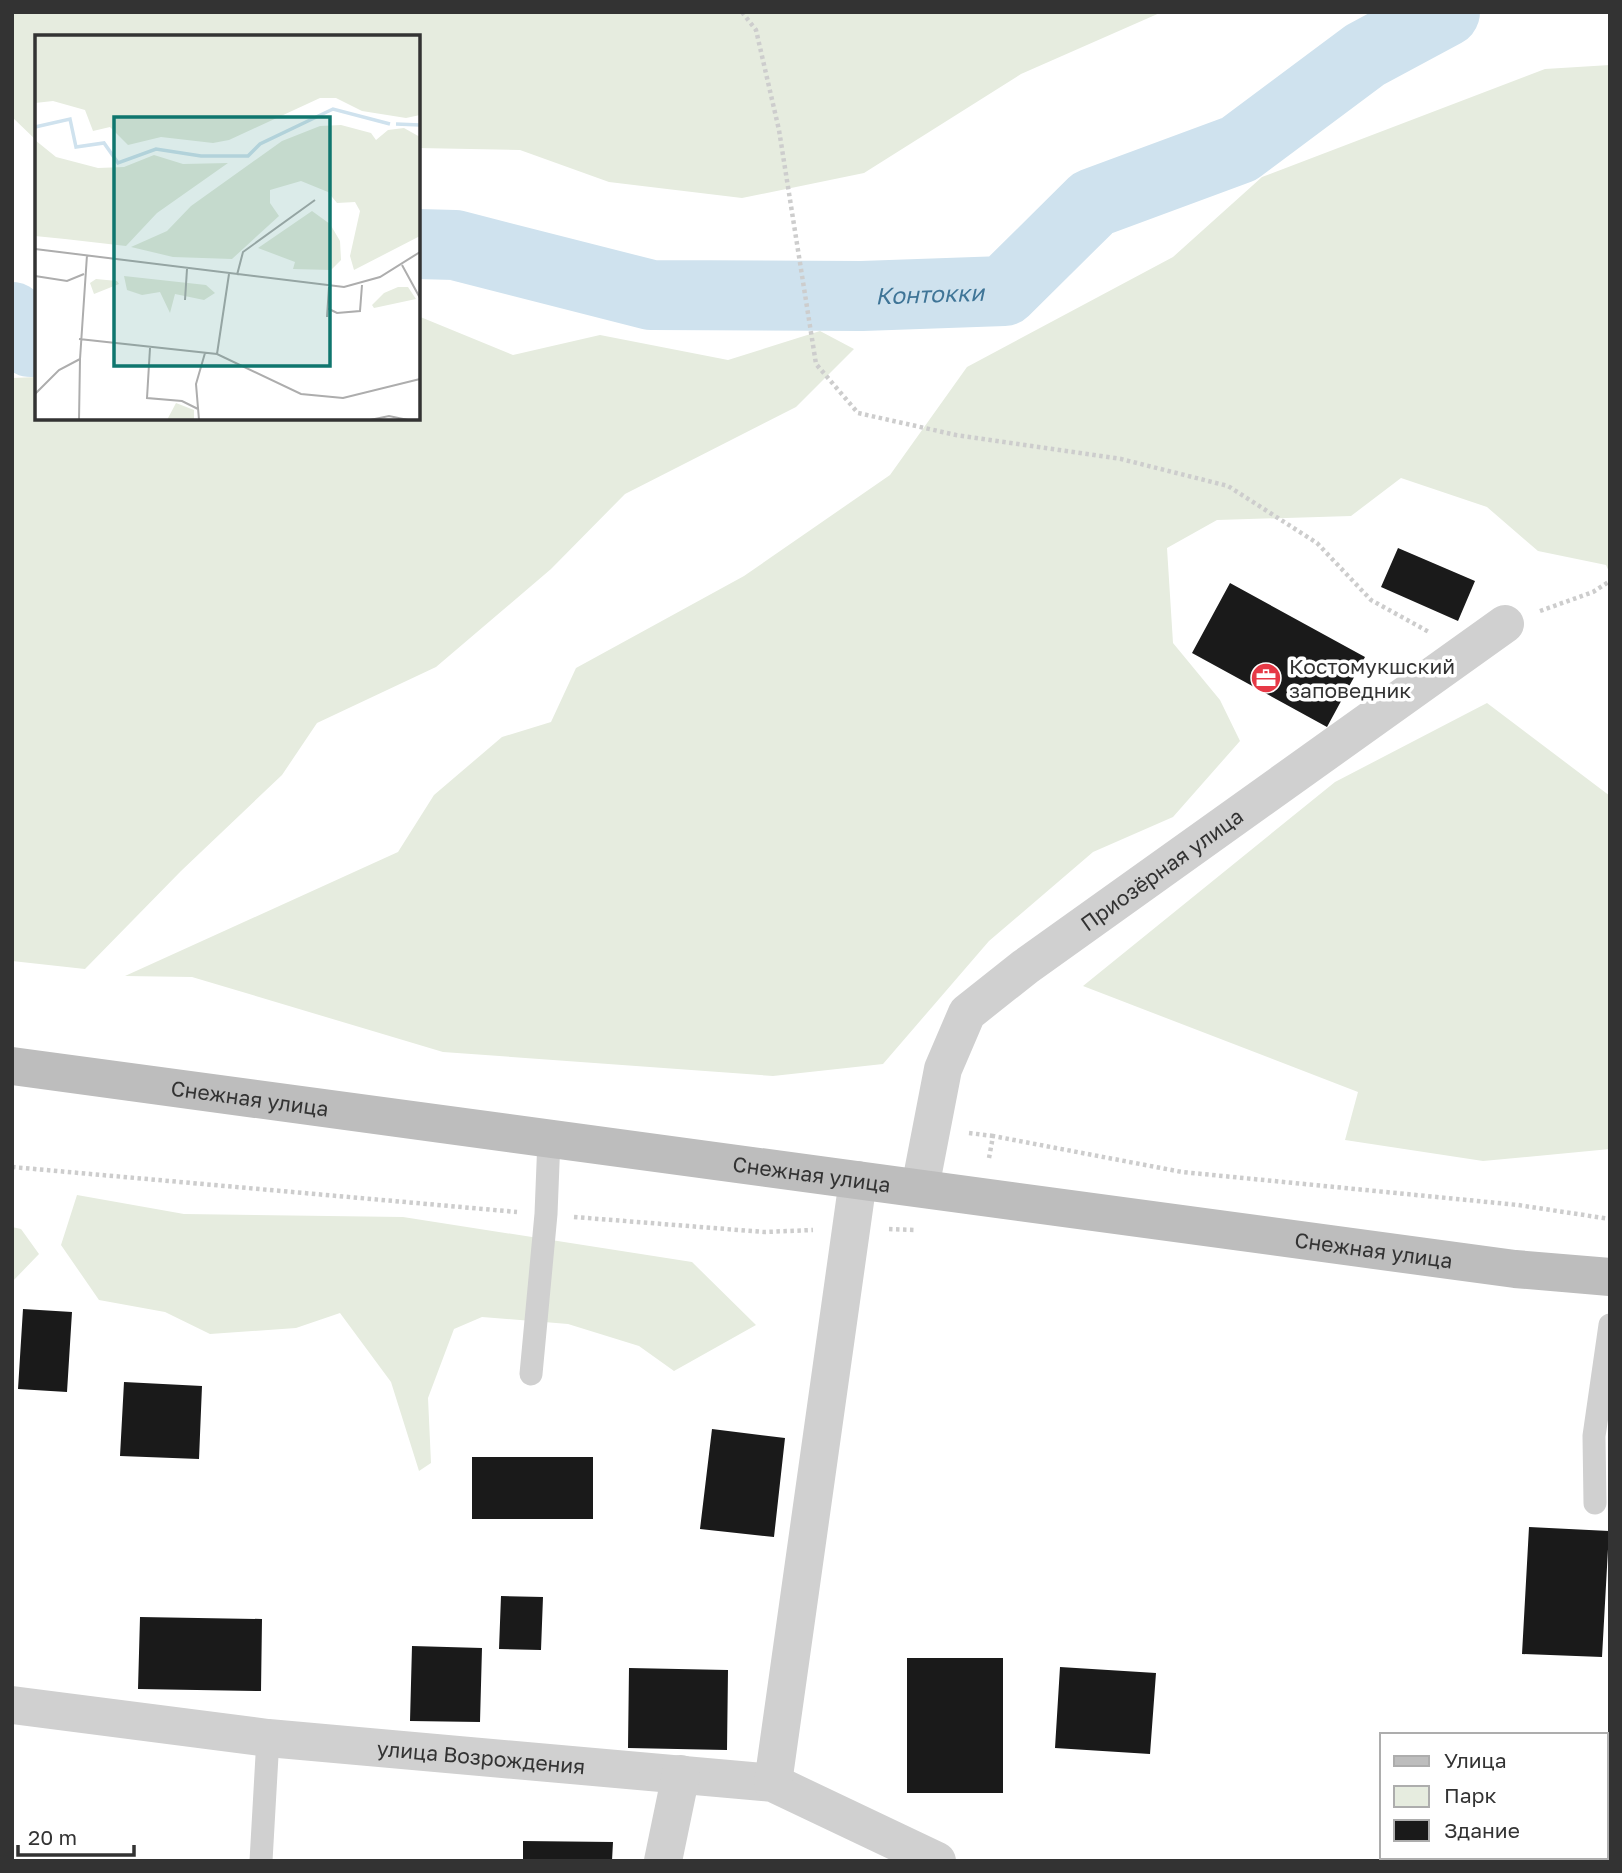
<svg xmlns="http://www.w3.org/2000/svg" width="1622" height="1873" font-family="'Golos Text',sans-serif">
<rect width="100%" height="100%" fill="#fff"/>
<path fill="#e6ecdf" d="M12 12H1162L1021 74 864 173 742 198 609 182 520 150 418 148V37H37V141L12 117Z
M1610 65V574L1606 565 1538 551 1487 507 1401 478 1351 516 1217 520 1167 548 1173 643 1220 700 1240 741 1173 817 1093 852 989 941 883 1064 773 1076 443 1052 192 977 125 976 398 852 434 795 502 737 551 722 576 668 744 576 890 475 967 367 1173 257 1262 177 1545 69Z
M418 316 513 355 600 335 728 360 820 331 854 349 796 407 625 494 551 569 436 667 317 723 282 775 181 871 85 969 12 961V378L37 377V418H418Z
M1487 703 1610 796V1149L1483 1161 1345 1140 1358 1092 1083 986 1335 782Z
M77 1195 184 1214 403 1217 692 1262 756 1325 674 1371 639 1346 568 1324 482 1317 454 1329 428 1398 431 1463 419 1471 391 1382 340 1313 296 1328 210 1334 165 1312 99 1300 61 1245Z
M12 1227 21 1229 39 1254 12 1282Z"/>
<g fill="none" stroke-linecap="round" stroke-linejoin="round">
<g stroke="#cfe2ee" stroke-width="70">
<path id="s1" d="M418 244 455 245 651 295 862 296 1004 291 1093 203 1239 149 1365 55 1445 12"/>
<path d="M12 317 31 342H37"/>
</g>
</g>
<path fill="#1a1a1a" d="M1398 548 1475 581 1458 621 1381 587Z
M1230 583 1365 657 1327 727 1192 653Z
M23 1309 72 1312 67 1392 18 1389Z
M124 1382 202 1386 199 1459 120 1456Z
M712 1429 785 1438 774 1537 700 1529Z
M472 1457H593V1519H472Z
M1529 1527 1609 1531 1602 1657 1522 1654Z
M501 1596 543 1597 541 1650 499 1649Z
M140 1617 262 1619 261 1691 138 1689Z
M412 1646 482 1648 480 1722 410 1721Z
M907 1658H1003V1793H907Z
M1060 1667 1156 1673 1150 1754 1055 1748Z
M629 1668 728 1670 727 1750 628 1748Z
M523 1841 613 1842 612 1861H523Z"/>
<g fill="none" stroke-linecap="round" stroke-linejoin="round">
<path stroke="#cdcdcd" stroke-width="4.5" stroke-dasharray="3.5 3.5" stroke-linecap="butt" d="M742 12 756 30 779 130 816 364 858 413 956 435 1121 459 1228 486 1317 543 1371 600 1429 632
M1540 611 1593 592 1610 581
M969 1133 993 1136
M989 1158 993 1136 1182 1172 1518 1205 1610 1219
M12 1167 517 1212
M574 1217 764 1232 813 1230
M889 1229 915 1230"/>
<path stroke="#d0d0d0" stroke-width="23" d="M531 1374 546 1214 549 1139
M1595 1503 1594 1436 1610 1325
M261 1861 268 1738"/>
<g stroke="#d0d0d0" stroke-width="38">
<path id="s2" d="M920 1188 943 1069 967 1013 1025 967 1505 624"/>
<path id="s3" d="M12 1705 268 1738 773 1783 937 1861"/>
<path d="M773 1783 858 1180"/>
<path d="M663 1861 681 1774"/>
</g>
<path stroke="#bdbdbd" stroke-width="38" id="s4" d="M12 1066 1515 1269 1610 1277"/>
</g>
<defs>
<g id="office-disc" transform="scale(1.575)"><circle r="9.5" fill="#e63946" stroke="#fff"/><path d="M-6-3h4V-5.5h4V-3h4V5H-6ZM-1-4.5V-3h2v-1.5ZM-6 0V1H6V0Z" fill="#fff"/></g>
</defs>
<g fill-rule="evenodd">
<use href="#office-disc" x="1266" y="678"/>
</g>
<g text-anchor="middle" dominant-baseline="central" stroke-width="7" stroke-linejoin="round" paint-order="stroke">
<g font-size="21" fill="#333" stroke="#fff" text-anchor="start">
<text x="1289" y="666">Костомукшский<tspan x="1289" dy="24">заповедник</tspan></text>
</g>
<g font-size="21" fill="#333" stroke="#fff">
<text stroke="none"><textPath href="#s2" startOffset="424">Приозёрная улица</textPath></text>
<text stroke="none"><textPath href="#s4" startOffset="240">Снежная улица</textPath></text>
<text stroke="none"><textPath href="#s4" startOffset="807">Снежная улица</textPath></text>
<text stroke="none"><textPath href="#s4" startOffset="1374">Снежная улица</textPath></text>
<text stroke="none"><textPath href="#s3" startOffset="472">улица Возрождения</textPath></text>
</g>
<g font-size="23" font-style="italic" fill="#3f7597" stroke="#fff">
<text stroke="none"><textPath href="#s1" startOffset="518">Контокки</textPath></text>
</g>
</g>
<g transform="translate(35 35)">
<rect width="385" height="385" fill="#fff"/>
<path d="M0 0H385V80L371 83 327 76 301 63H285L194 105 178 108 126 102 93 110 75 92 58 96 50 75 18 66 0 68ZM306 90 336 98 341 105 353 95 369 93 385 102V201L319 235 315 221 325 176 320 167 302 168 293 157 266 146 235 155V168L244 181 197 224 138 222 96 212 132 196 156 171 247 106 285 91ZM0 105 21 122 63 133 89 132 119 120 148 129 193 128 122 178 91 211 30 204 0 201ZM277 176 295 189 305 206 306 225 296 235 258 234 260 227 223 213ZM89 241 171 250 180 258 169 265 140 259 135 278 125 257 107 260 92 255ZM61 244 82 246 84 249 59 259 55 248ZM363 252H373L381 264 339 273 337 270 349 258ZM141 368 159 375V385H132Z" fill="#e6ecdf"/>
<path fill="none" stroke="#cfe2ee" stroke-width="3.5" d="M361 89 385 90M0 92 35 84 41 112 69 108 83 128 121 114 166 121H213L225 109 298 74 355 89"/>
<path fill="none" stroke="#adadad" stroke-width="2" d="M0 214 309 252 345 242 385 217M367 230 385 263M202 240 208 217 280 165M0 241 32 246 49 239M150 265 152 234M292 273 302 278 325 276 327 250M292 282 294 252M44 304 182 319 266 359 308 363 385 344M115 313 112 363 147 366 163 374M182 319 194 239M0 359 24 335 45 324 52 220M44 385 45 324M164 385 161 349 170 318M335 385 354 381 373 385"/>
<path fill="#0f766e" fill-opacity="0.15" stroke="#0f766e" stroke-width="3.5" d="M79 82H295V331H79Z"/>
<rect width="385" height="385" fill="none" stroke="#333" stroke-width="3.5"/>
</g>
<rect width="1622" height="1873" fill="none" stroke="#333333" stroke-width="28"/>
<rect x="1380" y="1733" width="228" height="126" fill="#ffffff" stroke="#adadad" stroke-width="2"/>
<rect x="1394" y="1756" width="35" height="10" fill="#bdbdbd" stroke="#adadad" stroke-width="2"/>
<text x="1444" y="1768" font-size="21" fill="#333333">Улица</text>
<rect x="1394" y="1786" width="35" height="21" fill="#e6ecdf" stroke="#adadad" stroke-width="2"/>
<text x="1444" y="1803" font-size="21" fill="#333333">Парк</text>
<rect x="1394" y="1820" width="35" height="21" fill="#1a1a1a" stroke="#adadad" stroke-width="2"/>
<text x="1444" y="1838" font-size="21" fill="#333333">Здание</text>
<path d="M18 1845v10h116v-10" fill="none" stroke="#333333" stroke-width="3.5"/>
<text x="28" y="1845" font-size="21" fill="#333333" stroke="#ffffff" stroke-width="5" paint-order="stroke">20 m</text>
</svg>
